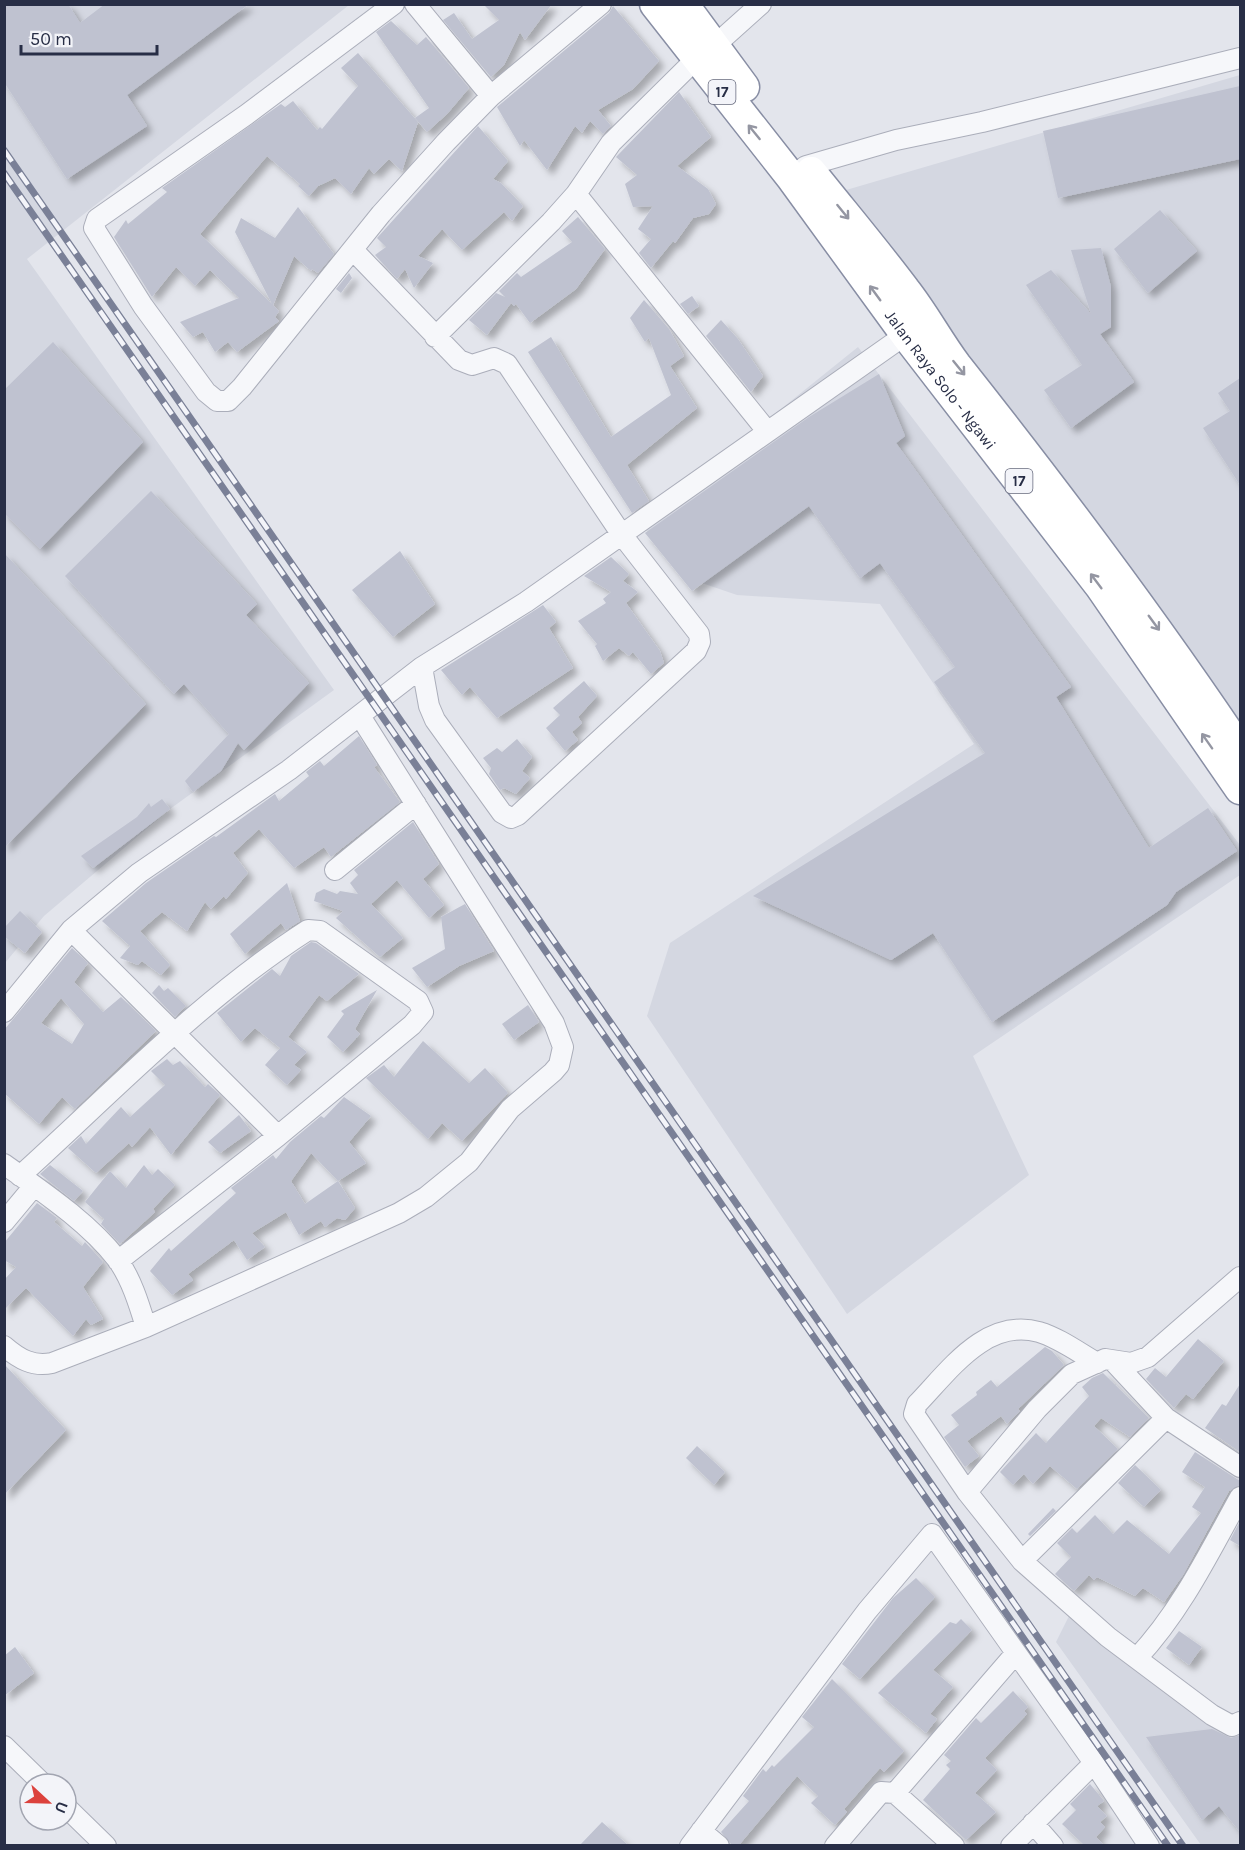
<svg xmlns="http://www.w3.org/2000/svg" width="1245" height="1850" font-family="Karla,sans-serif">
<defs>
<filter id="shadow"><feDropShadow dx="5.5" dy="5.5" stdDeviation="3" flood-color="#0004"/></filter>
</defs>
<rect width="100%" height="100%" fill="#e3e5ec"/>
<path fill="#d4d7e1" d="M5 5H349L27 259 334 690 170 809 44 916 5 963Z
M1240 75V770L829 195Z
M858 347 1240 845V875L973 1056 1029 1175 847 1314 647 1016 670 943 974 744 880 604 737 595 693 580 639 523Z
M1073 1608 1236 1725 1240 1719V1845H1201L1056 1642Z"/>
<path fill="#bfc2d0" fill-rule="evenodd" filter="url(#shadow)" d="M4 4H68L80 23 105 4H249L127 95 147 126 67 179 4 82Z
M483 4H552L525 40 520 32 504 65 491 77 443 20 454 13 472 39 499 20Z
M613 6 659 61 633 89 598 110 611 126 603 134 590 121 582 133 575 126 547 170 524 140 520 146 497 107 609 13Z
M391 21 417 45 426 37 469 88 447 114 427 132 415 118 429 108 376 32Z
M358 53 418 122 402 171 389 159 374 174 369 168 351 194 335 178 318 186 309 196 298 186 300 184 267 156 200 234 272 304 235 232 241 218 275 238 298 207 334 254 318 273 312 269 311 271 294 256 273 305 279 311 275 317 279 321 237 352 228 342 215 352 203 332 193 337 180 322 239 298 210 270 195 286 176 267 152 297 114 237 126 220 128 224 167 192 162 188 281 104 285 107 293 101 317 130 320 127 322 129 358 86 341 68Z
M1240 86V159L1058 198 1043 131Z
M679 92 711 137 677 166 708 189 716 204 709 214 693 218 675 243 673 241 651 268 639 253 651 239 638 229 653 206 633 207 625 184 637 175 616 157Z
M478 126 508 161 493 179 501 183 523 206 512 221 504 212 462 250 442 229 418 256 433 263 414 288 405 269 397 279 375 255 386 247 377 238Z
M1160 210 1197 251 1148 293 1114 249Z
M578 217 605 249 576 289 530 323 516 304 514 306 511 303 487 335 469 320 496 293 505 297 499 291 517 273 521 277 572 242 562 231Z
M1101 248 1111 287V327L1100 334 1134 382 1071 428 1044 390 1082 365 1026 285 1051 270 1091 314 1071 250Z
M349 273 352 278 341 293 336 289Z
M692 296 699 306 688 314 680 304Z
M644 300 669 329 684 356 670 366 697 408 627 465 649 501 632 513 528 352 551 337 611 437 671 395 649 338 645 342 630 318Z
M721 320 738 339 763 376 751 392 706 336Z
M53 342 143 442 40 549 4 513V390Z
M879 374 905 436 896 443 1071 687 1056 697 1149 848 1208 808 1237 851 1176 892 1167 905 992 1022 933 933 891 960 753 896 985 753 934 682 955 667 880 563 860 578 809 506 692 591 645 533 809 417Z
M1240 378V485L1203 428 1230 411 1218 393Z
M151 491 257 604 246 615 309 683 244 750 238 743 221 771 193 792 185 781 229 734 184 684 174 694 65 576Z
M400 551 435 604 393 637 352 590Z
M4 553 146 704 4 848Z
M611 557 629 574 623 581 638 592 626 603 660 651 664 663 651 674 633 652 629 656 619 648 603 661 595 646 597 644 578 621 606 603 603 599 611 592 584 576Z
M543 605 556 622 549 628 573 668 497 718 470 687 462 695 441 670Z
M584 681 597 696 578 717 582 723 572 732 578 740 565 751 546 728 560 715 553 708Z
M359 736 377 765 374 767 400 802 331 857 324 847 294 868 259 829 233 853 248 873 226 899 224 896 211 909 205 902 187 931 162 912 140 931 170 965 161 975 142 961 138 965 120 958 130 946 102 921 146 883 214 836 216 837 275 794 279 801 309 776 306 772 320 761 324 766Z
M517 739 532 757 522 771 530 778 516 794 504 788 500 790 489 774 491 768 483 758 497 748 502 752Z
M162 799 170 809 93 868 81 856 137 817 149 803 151 807Z
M413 822 439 864 423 879 444 905 429 918 397 880 371 904 403 938 380 957 336 918 343 911 314 901 316 893 324 889 337 894 340 891 358 894 350 883 358 875 354 870Z
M287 883 300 921 286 930 281 923 245 954 230 934Z
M465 904 494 951 459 966 427 987 412 968 445 949 441 917Z
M20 911 42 932 25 953 4 936V928Z
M311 942 316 943 359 974 327 1001 319 995 288 1037 307 1052 294 1065 301 1070 287 1085 265 1065 280 1048 255 1028 241 1042 217 1013 272 969 280 976 291 956Z
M72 948 88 963 74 982 103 1012 121 997 156 1031 75 1109 62 1097 39 1124 4 1093V1030ZM61 998 84 1024 72 1044 41 1023Z
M159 985 164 991 168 988 186 1006 175 1017 152 993Z
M377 990 355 1029 360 1034 343 1052 327 1037 344 1014 341 1011Z
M528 1005 539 1022 514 1040 502 1024Z
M423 1041 469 1083 485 1068 508 1093 462 1141 442 1123 428 1139 366 1078 384 1065 394 1077Z
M167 1059 173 1065 180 1061 205 1087 208 1084 220 1095 171 1155 150 1127 132 1147 129 1143 96 1173 68 1148 81 1136 86 1144 121 1107 130 1117 165 1085 151 1071Z
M344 1097 371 1116 349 1142 366 1163 338 1181 355 1208 345 1220 337 1218 325 1227 321 1221 299 1235 286 1212 252 1233 265 1247 247 1260 234 1240 188 1274 193 1280 172 1295 150 1271 169 1248 171 1251 236 1193 231 1188 273 1155 276 1159 290 1142 321 1116 324 1118ZM311 1153 338 1181 305 1204 291 1181Z
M239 1115 251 1131 220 1153 208 1142Z
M50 1165 83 1191 74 1201 40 1174Z
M144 1165 152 1175 158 1169 175 1185 153 1209 155 1212 120 1244 101 1224 104 1219 85 1202 110 1171 126 1188Z
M37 1203 57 1218 54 1222 82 1246 85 1242 103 1262 83 1287 103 1319 91 1325 86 1319 73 1336 26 1288 4 1310V1280L16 1267 4 1260V1243Z
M1198 1339 1224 1361 1193 1399 1186 1394 1174 1408 1146 1379 1155 1368 1166 1377Z
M1045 1347 1052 1351 1064 1365 1018 1409 1020 1411 1007 1424 1001 1416 967 1441 979 1456 965 1467 944 1437 959 1425 951 1415 977 1395 976 1392 991 1380 997 1387Z
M4 1364 66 1430 4 1495Z
M1103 1373 1149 1418 1130 1437 1101 1418 1094 1426 1118 1449 1077 1489 1050 1466 1033 1484 1024 1474 1013 1485 1000 1472 1036 1433 1046 1443 1089 1396 1082 1387 1092 1378Z
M1240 1384V1452L1205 1428 1222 1404 1226 1406Z
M697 1446 725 1472 714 1485 686 1458Z
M1195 1452 1240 1481V1485L1229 1491 1183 1575 1164 1602 1143 1588 1135 1596 1097 1577 1094 1580 1089 1575 1074 1591 1055 1574 1071 1557 1057 1543 1072 1528 1077 1533 1095 1515 1113 1534 1127 1520 1169 1554 1201 1513 1192 1507 1205 1487 1182 1472Z
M1135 1465 1161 1490 1144 1507 1118 1483Z
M1053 1508 1056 1511 1030 1536 1028 1534Z
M1239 1523 1240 1524V1546L1230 1540Z
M916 1578 935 1597 860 1679 842 1664 893 1598Z
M961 1619 972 1630 933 1670 953 1687 930 1714 937 1719 926 1733 878 1693 950 1622 956 1624Z
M1179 1631 1202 1647 1189 1665 1166 1648Z
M15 1647 34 1673 4 1696V1656Z
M832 1679 904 1751 884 1772 880 1768 844 1809 847 1812 835 1825 811 1803 818 1796 797 1776 739 1845H732L721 1832 749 1801 743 1796 763 1769 766 1772 772 1765 774 1767 814 1727 802 1717Z
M1013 1691 1028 1707 1024 1711 1027 1714 985 1758 997 1770 975 1793 996 1812 966 1840 923 1800 950 1769 946 1765 951 1761 944 1755 976 1718 981 1723Z
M1212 1729 1231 1738 1240 1735V1832L1219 1806 1202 1820 1146 1737Z
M1090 1784 1104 1801 1097 1806 1107 1816 1100 1822 1105 1827 1096 1837 1104 1845H1084L1062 1824 1076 1810 1070 1804Z
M602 1822 628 1845H580Z"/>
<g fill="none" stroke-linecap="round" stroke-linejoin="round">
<g stroke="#abaeba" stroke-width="22">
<path id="minor" d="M394 4 246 115 97 219 94 228 143 306 206 392 217 401H228L242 387 381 214 446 142 491 96 601 4
M415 4 491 96
M713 47 761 4
M797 173 806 166 896 140 982 122 1240 58
M576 194 767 431
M353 250 459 360 472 365 494 358 507 364 622 535 699 634 700 642 696 651 518 815 511 818 502 813 435 720 429 706 422 667
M435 337 551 222 576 194 611 143 696 59
M335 870 416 804
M71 930 278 1136
M4 1012 71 930 139 873 289 770 422 667 526 602 915 328
M4 1164C43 1192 88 1222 117 1259 131 1278 139 1304 146 1327
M20 1176C113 1092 202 998 308 930L320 931 418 1001 423 1012 412 1025 278 1136 118 1261
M4 1222 34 1186
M4 1346C19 1359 33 1367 52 1363L146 1327 399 1213 426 1197 469 1162 510 1109 553 1072 559 1065 563 1047 554 1023 360 716
M1113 1361 1166 1418 1240 1467
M1097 1363C1078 1352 1059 1338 1039 1332 986 1317 949 1371 917 1404L914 1414 967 1492 1022 1561 1108 1637 1212 1715 1232 1726 1240 1722
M967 1492 1037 1409 1072 1374 1105 1359 1131 1363 1148 1357 1240 1277
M1022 1561 1166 1418
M1137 1658C1181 1611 1209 1553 1240 1497
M4 1746 43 1784
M895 1793 1016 1653
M66 1807 106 1846
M1033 1823 1053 1846
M701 1831 719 1846
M690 1846 867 1611 932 1534 1094 1763 1149 1846
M835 1846 881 1792 895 1793 954 1846
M1011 1846 1094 1763"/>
</g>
<g stroke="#888ea4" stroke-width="33">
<g id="highway">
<path id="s1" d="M655 4 791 177 906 335 1100 586 1240 789"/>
<path d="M683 4 744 87"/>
<path d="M811 172C842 211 875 250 905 290 924 314 938 341 956 365 1055 490 1151 617 1240 750"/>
</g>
</g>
<use href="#minor" stroke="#f6f7fa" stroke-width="20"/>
<use href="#highway" stroke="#fff" stroke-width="30"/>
<g stroke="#7a8097" stroke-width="7">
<path id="rail" d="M4 150 1183 1846
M4 173 1168 1846"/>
</g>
<use href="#rail" stroke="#f3f4f9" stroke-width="4.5" stroke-dasharray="14" stroke-linecap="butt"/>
</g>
<defs><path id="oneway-shaft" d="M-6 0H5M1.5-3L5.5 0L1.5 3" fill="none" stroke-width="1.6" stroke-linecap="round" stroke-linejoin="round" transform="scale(1.5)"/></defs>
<g stroke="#9496a2">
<use href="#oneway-shaft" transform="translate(754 132) rotate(-129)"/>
<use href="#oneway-shaft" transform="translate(843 212) rotate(51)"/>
<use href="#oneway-shaft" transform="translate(875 293) rotate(-126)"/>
<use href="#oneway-shaft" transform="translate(959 368) rotate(51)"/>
<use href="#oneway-shaft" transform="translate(1096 581) rotate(-127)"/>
<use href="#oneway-shaft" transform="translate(1154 623) rotate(54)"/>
<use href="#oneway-shaft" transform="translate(1207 741) rotate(-125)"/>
</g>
<g text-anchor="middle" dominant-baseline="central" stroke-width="5" stroke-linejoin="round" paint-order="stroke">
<g fill="#f3f4f9" stroke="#65697c" stroke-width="1.5">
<rect x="708.5" y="80" width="27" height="24" rx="4.5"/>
<rect x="1005.5" y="469" width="27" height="24" rx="4.5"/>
</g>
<g font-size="15" font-weight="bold" fill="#282e46">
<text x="722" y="92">17</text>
<text x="1019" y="481">17</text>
</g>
<g font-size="16" fill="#282e46" stroke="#f3f4f9">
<text stroke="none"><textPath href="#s1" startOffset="472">Jalan Raya Solo - Ngawi</textPath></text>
</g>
</g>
<rect width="1245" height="1850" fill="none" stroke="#282e46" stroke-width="12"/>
<g transform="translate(48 1802) rotate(112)"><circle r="28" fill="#f3f4f9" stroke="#a2a5b1" stroke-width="1.5"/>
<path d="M0-4.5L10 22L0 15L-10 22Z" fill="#dc423d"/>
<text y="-9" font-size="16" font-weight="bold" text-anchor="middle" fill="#282e46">U</text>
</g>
<path d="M21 45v9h136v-9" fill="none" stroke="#282e46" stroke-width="3"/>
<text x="30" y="45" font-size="18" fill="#282e46" stroke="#f3f4f9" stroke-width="4.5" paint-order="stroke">50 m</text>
</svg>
